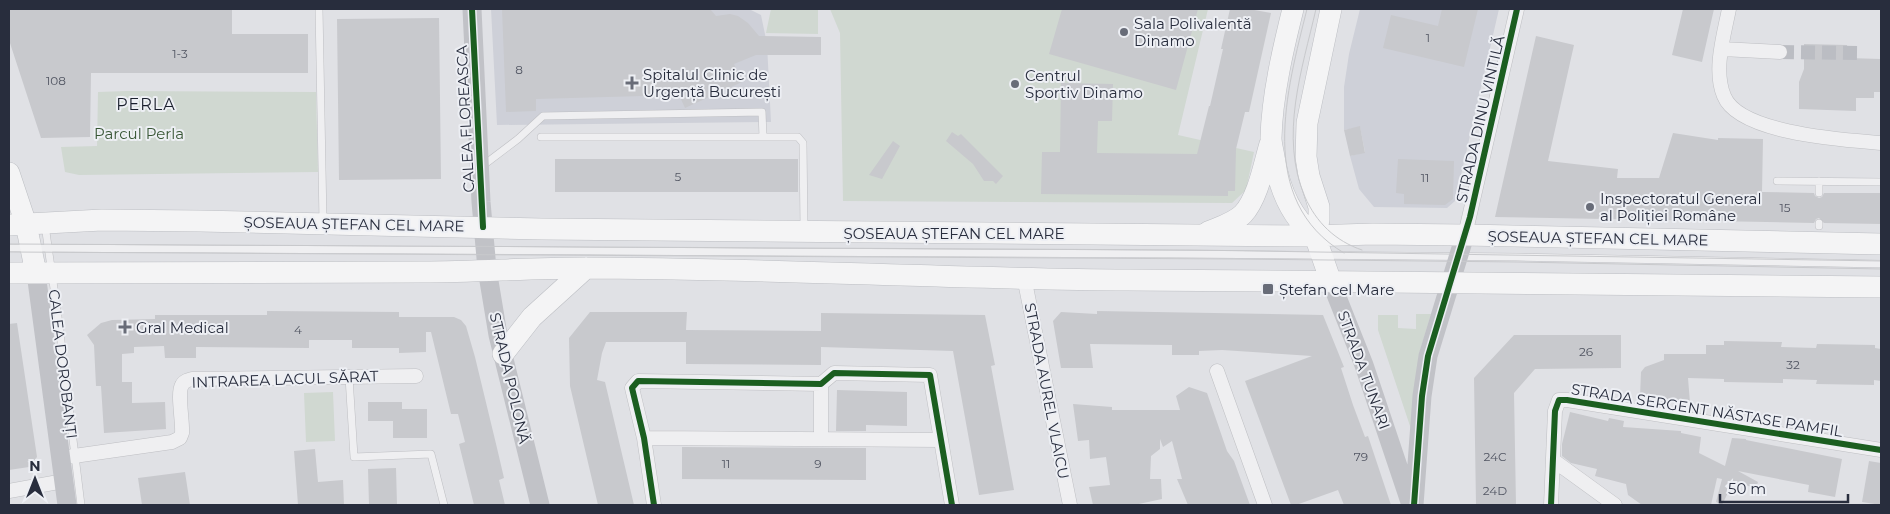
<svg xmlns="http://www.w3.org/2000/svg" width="1890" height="514" font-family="Montserrat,sans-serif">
<rect width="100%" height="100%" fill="#e0e1e5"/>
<path fill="#ced0d8" d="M491 9H749L761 15 767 44 771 122 497 125Z
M1360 9H1499L1455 201 1447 208 1374 207 1359 189 1350 156 1365 152 1360 127 1344 130V87L1349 54Z"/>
<path fill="#d0d8d1" d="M771 9H818V34L766 33Z
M830 9H1208L1178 135 1254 152 1246 190 1232 203 843 201 840 33Z
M127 91 316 92 318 172 79 175 65 172 61 147 97 146 98 92Z
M1416 314H1431L1419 354 1412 432 1378 330V315H1398V328L1416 329Z
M333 392 335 441 306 442 304 393Z"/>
<path fill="#c8c9cd" d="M9 9H232V34H308V73H91L90 137 41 138 9 40Z
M502 9H710L716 16 730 14 738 16 748 23 759 36 821 37V55H756L734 64 742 82 685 108 679 95 536 99V111L506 112Z
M1062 9H1198L1176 90 1049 54Z
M1230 9H1249L1271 13 1249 112H1245L1236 149 1235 191H1228V196L1041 194 1042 152H1060L1061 83 1113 84 1112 121H1098L1097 153 1197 154 1209 106H1210L1223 49H1221Z
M1442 9H1478L1464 67 1383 48 1391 15 1438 26Z
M1683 9H1714L1702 62 1672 55Z
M439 18 441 179 339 180 337 19Z
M1536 36 1574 45 1548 161 1618 169 1617 178H1659L1673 133 1718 140V138L1763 139 1762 192 1814 193 1815 196 1819 198 1822 197 1824 193H1881V224L1824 223 1819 218 1816 219 1814 223 1495 217Z
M1804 44 1847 45 1848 58 1881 59V92H1874V98H1856V111L1799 109V82L1804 69Z
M1360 126 1365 153 1350 156 1344 130Z
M952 132 958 136 961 134 1003 176 996 184 993 181H984L973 164 946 141Z
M893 141 900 146 882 179 869 175Z
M555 159H798V192H555Z
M1398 159 1454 161 1453 199 1445 205 1404 204V194L1396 193Z
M267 311 399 312V317H454L461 320 466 326 475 357 497 448 504 478 499 480 505 505H474L459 444 465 442 458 414H451L431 332H426V352L399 353V348H352V340H309V348L196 347V358H165L164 346 134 347V353L122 354V382H132V403L165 402 166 429 104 433 101 386H96L94 345 87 335 101 323 112 320 155 319V315H267Z
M1097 311 1323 315 1344 367 1341 368 1353 405 1365 437 1368 436 1391 505H1344L1338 490 1296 505H1291L1245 381 1312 356 1222 350 1199 351V355H1172V345L1090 344 1093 368H1061L1053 321 1061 312 1097 314Z
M590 312H687L686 330 821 331V313L985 315 995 365 991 366 1014 490 979 495 953 351 821 347V365L686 364V342H606L602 353 597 380 605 382 634 505H598L570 386 569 338Z
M17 323 37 457 29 467 9 470V324Z
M1514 335H1621V368L1535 369 1514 393 1516 505H1476L1474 378Z
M1724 341 1782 342 1781 347 1816 348 1817 344 1875 345V348L1881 349V381L1874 380V385L1816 384 1817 380 1783 379V383L1724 382V379L1688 378 1690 403 1640 397 1641 372 1645 367 1664 360V354H1706V345H1724Z
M1189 387 1207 393 1227 451 1234 461 1250 505H1188L1177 479H1182L1172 441 1163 447 1160 439V449L1151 456 1150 479H1161L1162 499 1134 505H1093L1089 487 1110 485 1106 457 1090 459 1089 440 1078 441 1073 404 1112 407V410H1180L1176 396Z
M837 390 907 392V426L866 425V431H836Z
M368 402H402V409H427V438H393V421H368Z
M1570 412 1608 421 1609 418 1624 421 1623 427 1681 431V433L1701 437 1699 453 1725 466 1732 438 1746 439V440L1842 459 1835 497 1808 492 1809 485 1738 471 1758 482 1756 488 1733 482 1722 505 1716 502 1722 479 1717 478 1711 505H1642L1628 495 1626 484 1595 476 1597 469 1571 463 1562 456V444Z
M682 447 866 448V480L682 479Z
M315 449 318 482 343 480 344 505H298L294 451Z
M1869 461 1881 463V505L1862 502Z
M396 468 397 505H369L368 469Z
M185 472 190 505H142L138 478Z"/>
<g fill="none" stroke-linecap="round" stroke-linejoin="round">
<path stroke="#bbbdc3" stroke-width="14" stroke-dasharray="14 7" stroke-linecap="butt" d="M1780 52 1858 53"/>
<g stroke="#bebfc3" stroke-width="8">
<path id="lane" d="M319 9 323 221
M541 137H798L803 143 804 228
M481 167 518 139 543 116 762 112 763 137
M1777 181 1881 182
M1819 181V193
M45 225 58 317 81 505
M1819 226V223
M9 248 1174 254 1517 257 1881 264
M349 377 354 457 431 454 444 505"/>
</g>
<g stroke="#bebfc3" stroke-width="15">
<path id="street" d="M1729 9C1724 35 1713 70 1724 96 1739 134 1846 140 1881 143
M1722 49 1780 52
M1465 235 1517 9
M1024 277 1070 505
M1217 371 1265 505
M821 384V438
M644 438 941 440
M60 458 172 442 180 438 182 433C183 422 177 393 182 385 184 381 188 380 192 379L416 376
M1553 460 1615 505
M9 491 64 481
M654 505 644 438 632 388 638 381 821 384 834 373 930 375 952 505
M1551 505 1555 411 1559 400H1567L1881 450"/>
</g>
<g stroke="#bcbec3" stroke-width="22">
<path id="primary" d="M1293 9C1283 49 1272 96 1271 138 1271 144 1273 150 1274 157 1279 187 1290 217 1315 236
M9 173 26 224 36 273
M9 225 102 220 200 221 542 229 1310 236 1373 234 1465 235 1881 244
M1208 232C1220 227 1234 223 1243 214 1258 198 1264 164 1270 144
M1315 236 1319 220V207L1309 176 1306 157 1307 123 1331 9
M1315 236 1331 282
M9 273C147 273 285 273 423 272 476 272 529 268 583 268 765 268 947 279 1128 280 1379 282 1630 283 1881 287
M503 354 532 317 586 268"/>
</g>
<use href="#lane" stroke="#efeff1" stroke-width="7"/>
<use href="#street" stroke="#efeff1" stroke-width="14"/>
<path stroke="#c1c2c7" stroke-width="19" d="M472 9 481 202 487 269 498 335 540 505
M36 273 67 505
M1331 282 1364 365 1410 502
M1414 505 1422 396 1428 356 1465 235"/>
<use href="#primary" stroke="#f4f4f5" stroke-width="21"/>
<path stroke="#c8c9cc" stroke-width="1" d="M1307 9C1287 90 1255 200 1344 253
M1316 9C1302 70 1279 136 1305 197 1316 222 1335 241 1362 250
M9 244 1192 250 1881 261
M9 252 1234 259 1517 262 1881 269"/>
<g stroke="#edeff4" stroke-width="9">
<path id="cycleway" d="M472 9 483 227
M654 505 644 438 632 388 638 381 821 384 834 373 930 375 952 505
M1414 505 1422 396 1428 356 1470 217 1517 9
M1551 505 1555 411 1559 400H1567L1881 450"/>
</g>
<use href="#cycleway" stroke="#1b5e20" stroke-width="6"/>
</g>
<g fill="#686c78" stroke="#edeff4" stroke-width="2">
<circle cx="1124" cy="32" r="5"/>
<path d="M629.5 75.5h5v5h5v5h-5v5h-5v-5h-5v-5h5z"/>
<circle cx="1015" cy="84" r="5"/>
<circle cx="1590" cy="207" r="5"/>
<rect x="1262" y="283" width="12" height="12" rx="2.5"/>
<path d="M122.5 319.5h5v5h5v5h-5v5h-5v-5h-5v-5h5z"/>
</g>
<g text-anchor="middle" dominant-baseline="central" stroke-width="4" stroke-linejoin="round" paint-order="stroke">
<g font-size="12" fill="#515562">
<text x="1428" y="37">1</text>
<text x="180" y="53">1-3</text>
<text x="519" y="69">8</text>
<text x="56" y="80">108</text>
<text x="678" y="176">5</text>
<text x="1425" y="177">11</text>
<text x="1785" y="207">15</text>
<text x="298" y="329">4</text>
<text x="1586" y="351">26</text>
<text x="1793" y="364">32</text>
<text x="1361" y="456">79</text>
<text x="1495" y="456">24C</text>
<text x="726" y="463">11</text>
<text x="818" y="463">9</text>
<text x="1495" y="490">24D</text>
</g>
<g font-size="15" fill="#282d3d" stroke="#edeff4" text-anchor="start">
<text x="1134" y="23">Sala Polivalentă<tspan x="1134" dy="17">Dinamo</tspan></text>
<text x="643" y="74">Spitalul Clinic de<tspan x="643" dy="17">Urgență București</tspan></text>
<text x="1025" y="75">Centrul<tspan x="1025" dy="17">Sportiv Dinamo</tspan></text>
<text x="1600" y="198">Inspectoratul General<tspan x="1600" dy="17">al Poliției Române</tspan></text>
<text x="1279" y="289">Ștefan cel Mare</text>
<text x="136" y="327">Gral Medical</text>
</g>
<g font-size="15" fill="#282d3d" stroke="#edeff4">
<text transform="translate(465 119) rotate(-93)">CALEA FLOREASCA</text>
<text transform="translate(1480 119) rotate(-77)">STRADA DINU VINTILĂ</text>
<text transform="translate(354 224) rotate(1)">ȘOSEAUA ȘTEFAN CEL MARE</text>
<text x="954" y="233">ȘOSEAUA ȘTEFAN CEL MARE</text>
<text transform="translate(1598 238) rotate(1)">ȘOSEAUA ȘTEFAN CEL MARE</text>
<text transform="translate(63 364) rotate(83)">CALEA DOROBANȚI</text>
<text transform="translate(1364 370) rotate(70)">STRADA TUNARI</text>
<text transform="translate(510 378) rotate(77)">STRADA POLONĂ</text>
<text transform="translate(285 379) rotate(-2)">INTRAREA LACUL SĂRAT</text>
<text transform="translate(1047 391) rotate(79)">STRADA AUREL VLAICU</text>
<text transform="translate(1707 410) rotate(9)">STRADA SERGENT NĂSTASE PAMFIL</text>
</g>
<g font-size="15" fill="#395736" stroke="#edeff4">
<text x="139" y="133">Parcul Perla</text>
</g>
<g font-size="16" letter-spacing="1" fill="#1a1f2d" stroke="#edeff4">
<text x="146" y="104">PERLA</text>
</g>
</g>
<rect width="1890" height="514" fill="none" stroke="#282d3d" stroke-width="20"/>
<g transform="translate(35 479)" stroke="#edeff4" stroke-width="4" paint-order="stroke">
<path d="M0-4L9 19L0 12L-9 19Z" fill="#282d3d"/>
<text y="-8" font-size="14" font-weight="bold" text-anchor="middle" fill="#282d3d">N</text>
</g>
<path d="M1720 494v8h128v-8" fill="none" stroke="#282d3d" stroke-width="2.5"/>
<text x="1728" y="494" font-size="15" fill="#282d3d" stroke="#edeff4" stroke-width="4" paint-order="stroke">50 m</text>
</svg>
